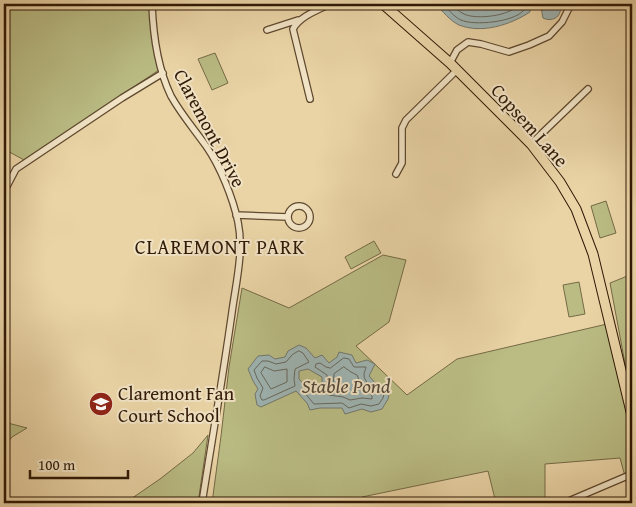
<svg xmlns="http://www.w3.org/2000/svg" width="636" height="507" font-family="'Gentium Book Plus',serif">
<rect width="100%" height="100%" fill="#ead4a6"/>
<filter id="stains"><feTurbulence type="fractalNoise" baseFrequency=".004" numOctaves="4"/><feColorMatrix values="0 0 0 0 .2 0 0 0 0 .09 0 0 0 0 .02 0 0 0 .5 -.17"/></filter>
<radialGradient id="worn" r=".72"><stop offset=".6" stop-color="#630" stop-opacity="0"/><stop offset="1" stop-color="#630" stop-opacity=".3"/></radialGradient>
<path fill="#babc84" stroke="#756a45" d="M4 4H149L152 37 159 70 24 160 4 149Z
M215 53 228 83 212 90 198 59Z
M606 201 616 233 600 238 591 206Z
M374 241 381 253 351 269 345 257Z
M383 255 406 260 389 322 356 346 407 395 457 359 607 324 632 432V502L620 458 545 464V499L525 503H496L488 471 362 497V503H212L221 436 229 367 242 288 289 308Z
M632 270V401L610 283 625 277Z
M579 282 585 314 569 317 563 285Z
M4 422 27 428 12 437 4 447Z
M208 435 198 503H125L160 479 193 453Z"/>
<path fill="#9eb5b4" stroke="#72776e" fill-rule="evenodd" d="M435 4H451L454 6 461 4H560C563 15 554 23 543 18L541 7 535 4 530 7V12C510 25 482 34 459 25 450 21 442 10 435 4Z
M299 345 306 348 315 358 322 355 329 363 337 357 339 352 352 355 356 363 367 360 375 364 369 376 377 385 390 390 388 399 382 409 371 412 362 409 345 414 342 408H320L310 410 307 403 296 391 261 407 257 405 255 394 258 389 253 381 248 369 258 356 269 355 275 359 285 357 288 351ZM308 369 322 377V384L315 386 310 383H303L299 379V371Z"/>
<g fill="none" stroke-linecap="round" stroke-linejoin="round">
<path stroke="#67675d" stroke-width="1" d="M443 4C448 9 454 17 461 20 474 26 513 22 523 11 523 10 526 4 526 4
M452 4C455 7 459 12 464 14 476 20 512 16 519 4
M299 351 303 353 309 362 295 369 294 379 295 386 264 400H262L260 396 263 388 257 378 254 370 262 361H268L276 364 286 362 292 355Z
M344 358 349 359 354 367H366C366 369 364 372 364 374 363 384 378 390 384 394L383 398 379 404 371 406 361 404 349 408 342 403 314 404 304 392 305 388C308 388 310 390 313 390 324 394 328 383 327 375L315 367 316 364 320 363 326 367 330 368Z
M265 367 274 371 287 369V382L271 389 261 373Z
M344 367 351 372 357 375 360 382 372 396V399L362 398 350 400 343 397 329 395 333 386 334 374Z"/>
<g stroke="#5e482e" stroke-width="8">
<path id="minor" d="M152 4C153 33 158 69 171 96 181 114 194 129 206 146 220 166 233 198 238 222 244 251 236 283 232 312 223 376 212 440 202 503
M267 30 298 20
M450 63 457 50 468 42 481 44 509 52 529 45 549 36 562 22 571 4
M310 99 293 29C300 16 318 10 330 4
M531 144 588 89
M396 174 402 163V128L406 120 457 70
M288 217a11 11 0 1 1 22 0a11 11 0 1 1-22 0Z
M236 215 288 217
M4 226V192L16 169 122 98 163 73
M564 503 632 474"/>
</g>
<g stroke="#301906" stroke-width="11">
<path id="primary" d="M383 4 450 63 531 144 560 182 576 209 593 254 632 416"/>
</g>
<use href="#minor" stroke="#f1e3c5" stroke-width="5.5"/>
<use href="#primary" stroke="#ead4a6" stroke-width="9"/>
</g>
<defs>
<g id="school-disc" transform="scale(1.25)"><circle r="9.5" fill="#8f2418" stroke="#f1e3c5"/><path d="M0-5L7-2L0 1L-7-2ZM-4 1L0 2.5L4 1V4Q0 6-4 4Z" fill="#fff"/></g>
</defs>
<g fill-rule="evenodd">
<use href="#school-disc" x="101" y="404"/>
</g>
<g text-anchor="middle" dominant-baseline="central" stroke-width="4" stroke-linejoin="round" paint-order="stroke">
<g font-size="19" fill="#301906" stroke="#f1e3c5">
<text transform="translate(530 125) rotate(48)">Copsem Lane</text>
<text transform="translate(210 128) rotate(62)">Claremont Drive</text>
</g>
<g font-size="19" fill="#301906" stroke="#f1e3c5" text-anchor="start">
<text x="118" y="393">Claremont Fan<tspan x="118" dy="22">Court School</tspan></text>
</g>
<g font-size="20" letter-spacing="1" fill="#301906" stroke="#f1e3c5">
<text x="220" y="246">CLAREMONT PARK</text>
</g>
<g font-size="20" font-style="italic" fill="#51483a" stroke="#f1e3c5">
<text x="346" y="385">Stable Pond</text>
</g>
</g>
<rect width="636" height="507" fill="none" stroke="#ead4a6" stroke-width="20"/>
<rect x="5" y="5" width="626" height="497" fill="none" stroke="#301906" stroke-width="2.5"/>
<rect x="10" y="10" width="616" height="487" fill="none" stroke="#301906"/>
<path d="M30 470v8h98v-8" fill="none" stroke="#301906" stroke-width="2.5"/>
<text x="38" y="470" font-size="15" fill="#301906" stroke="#f1e3c5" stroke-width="4" paint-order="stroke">100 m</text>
<rect width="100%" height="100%" filter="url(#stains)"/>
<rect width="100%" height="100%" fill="url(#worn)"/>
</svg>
